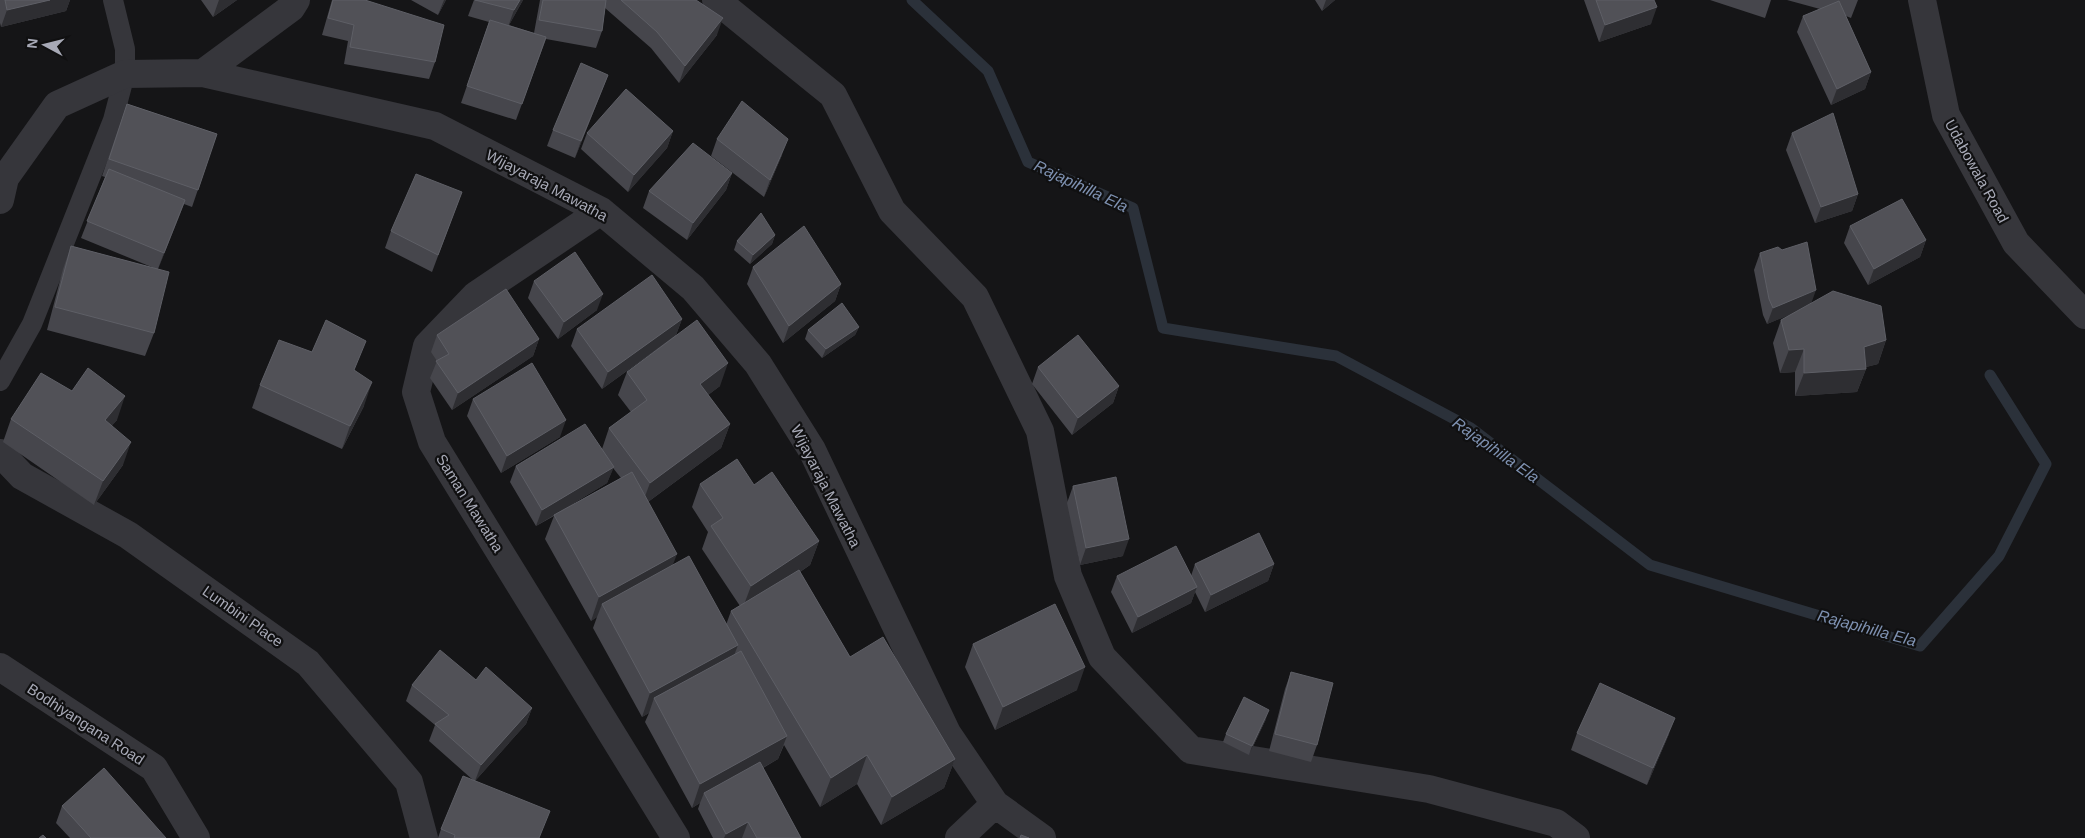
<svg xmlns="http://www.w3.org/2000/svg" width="2085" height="838" font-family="Arial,sans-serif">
<rect width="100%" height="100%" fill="#151517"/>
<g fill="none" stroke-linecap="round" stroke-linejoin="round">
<path stroke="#2b313a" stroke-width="11" d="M912 0 988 71 1028 162 1133 208 1163 328 1336 356 1471 428 1650 565 1920 646 1999 556 2046 464 1990 375"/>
<path stroke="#36363b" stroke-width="20" d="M0 381 32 324 113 120 125 74V49L113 0"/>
<path stroke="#36363b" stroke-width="28" d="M716 0 833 95 892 211 975 297 1040 431 1068 576 1102 657 1191 750 1429 789 1556 823 1576 838
M1922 0 1946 115 2016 243 2085 315
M203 73 291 8 296 0
M0 200 5 178 57 105 125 74 203 73 435 126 601 211 693 288 758 364 812 450 947 733 995 804 1042 838
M601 211 476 295 427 346 416 392 432 442 676 838
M0 453 22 476 128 535 308 663 409 782 424 838
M959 838 995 804"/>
<path stroke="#36363b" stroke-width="28" d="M0 667 154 768 196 838"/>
</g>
<path fill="#46464c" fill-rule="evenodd" d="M0 0H70L66 11 1 27 0 23Z
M201 0H237L213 17Z
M332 0H365L435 62 429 79 344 64 348 41 322 35Z
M411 0H446L438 15Z
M474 0H523L509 25 534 33 540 0H696L717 35 679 83 651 48 605 8 602 31 596 48 546 39 516 120 461 103 489 22 468 16Z
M1315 0H1335L1322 11Z
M1584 0H1654L1651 24 1599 42Z
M1710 0H1771L1765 18Z
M1787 0H1858L1851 18 1846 16 1871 72 1865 89 1831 105 1797 32 1803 16 1820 9Z
M608 75 575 158 547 146 553 130Z
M127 104 217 134 192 207 184 204 158 269 154 333 145 356 47 330 63 269 71 246 154 268 81 238 105 177 102 176Z
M673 131 667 148 628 192 581 149 587 133Z
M1792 133 1858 194 1852 211 1815 223 1786 150Z
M717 139 782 155 764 197 711 156Z
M732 173 726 190 687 240 643 208 649 191Z
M462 192 432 272 385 248 391 231Z
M1850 226 1926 240 1920 257 1868 285 1844 243Z
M775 235 772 244 750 264 734 250 737 241Z
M1760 253 1811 303 1886 340 1878 364 1866 367V369L1857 392 1795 396V372L1780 373 1773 343 1781 320 1791 314 1767 324 1763 315 1754 270Z
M753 267 841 284 835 301 783 343 747 284Z
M534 281 597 310 558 339 528 298Z
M682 319 676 335 720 386 708 395 730 424 721 448 648 502 673 565 726 625 731 611 740 606 702 549 708 532 692 507 700 484 754 485 819 541 810 565 800 572 850 657 955 759 944 788 881 825 857 784 820 807 784 745 778 759 763 768 801 838H713L698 809 700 803 692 808 645 722 649 713 642 717 593 628 597 617 591 621 545 539 554 516 536 526 510 482 516 466 602 449 609 428 631 412 618 395 627 372 674 337 602 389 571 346 577 329ZM613 468 621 478 561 511 607 483Z
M859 327 855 335 822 358 805 339 808 330Z
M437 335 539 339 533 356 452 410 430 378 437 361 431 352Z
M1038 367 1119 386 1113 403 1072 435 1032 384Z
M355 370 364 406 342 449 252 408 260 385Z
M473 399 560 437 501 473 467 416Z
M11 419 117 420 112 425 123 465 94 505 3 442Z
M1073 486 1123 556 1080 565 1067 503Z
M1195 564H1274L1268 581 1205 612 1195 592 1191 603 1132 633 1111 592 1117 576H1191Z
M973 644 1077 690 995 730 965 667Z
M1291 672 1317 745 1311 762 1269 751 1285 689Z
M476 680 532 708 526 724 475 781 540 838H438L441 829 473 780 429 741 435 725 406 701 412 685Z
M1266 719 1249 755 1223 742 1226 734Z
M1577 733 1669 734 1647 785 1571 750Z
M62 806 166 838H70L56 823Z"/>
<path fill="#2e2e32" d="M50 0H70L66 11 1 27 7 10Z
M219 0H237L213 17Z
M444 0H446L438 15Z
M520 0H523L508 27 514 10Z
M1326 0H1335L1322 11Z
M1657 7 1651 24 1599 42 1605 25Z
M723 18 717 35 679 83 685 66Z
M1871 72 1865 89 1831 105 1837 89Z
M608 75 602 91 575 158 581 141Z
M673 131 667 148 628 192 634 175Z
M788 139 782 155 764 197 770 180Z
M732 173 726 190 687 240 693 223Z
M1858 194 1852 211 1815 223 1821 207Z
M185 200 179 217 158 269 164 253Z
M775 235 772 244 750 264 753 255Z
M1926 240 1920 257 1868 285 1874 269Z
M841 284 835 301 783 343 789 326Z
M1816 290 1810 307 1767 324 1773 308Z
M603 294 597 310 558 339 564 322Z
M682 319 676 335 602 389 608 372Z
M859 327 855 335 822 358 826 349Z
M539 339 533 356 452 410 458 393Z
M1886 340 1878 364 1858 369H1866L1857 392 1795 396 1804 373 1864 347Z
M1804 349 1795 372 1780 373 1789 350Z
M728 363 720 386 692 407 700 384Z
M372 382 364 406 342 449 350 426Z
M1119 386 1113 403 1072 435 1078 418Z
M125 396 117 420 97 443 105 420Z
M566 420 560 437 501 473 507 456Z
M730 424 721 448 641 507 650 483Z
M131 442 123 465 94 505 103 481Z
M614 467 607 483 536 526 542 510Z
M1129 539 1123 556 1080 565 1086 548Z
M819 541 810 565 742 610 751 586Z
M677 554 668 578 602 604 597 617 591 621 599 597Z
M1274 564 1268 581 1205 612 1211 595Z
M1197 587 1191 603 1132 633 1138 617Z
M738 645 729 669 654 698 649 713 642 717 650 693Z
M1085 667 1077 690 995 730 1003 707Z
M532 708 526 724 475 781 481 765Z
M1269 710 1266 719 1249 755 1252 746Z
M1675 718 1669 734 1647 785 1653 768Z
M787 736 778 759 707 799 704 793 700 803 692 808 700 784Z
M867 755 857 784 820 807 831 778Z
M955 759 944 788 881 825 892 797Z
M748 822 742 838H724L726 834Z"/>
<path fill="#515157" stroke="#5e5f66" d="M5 0H50L7 10Z
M333 0H365L444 25 435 62 350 47 354 25 328 18Z
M475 0H520L514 10Z
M543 0H606L602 31 539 20Z
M621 0H696L723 18 685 66 657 32Z
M1596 0H1654L1657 7 1605 25Z
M1839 1 1871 72 1837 89 1803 16Z
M490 20 546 37 522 104 467 86Z
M581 63 608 75 581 141 553 130Z
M626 89 673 131 634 175 587 133Z
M742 101 788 139 770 180 717 139Z
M127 104 217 134 198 190 109 159Z
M1833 113 1858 194 1821 207 1792 133Z
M693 143 732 173 693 223 649 191Z
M109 169 185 200 164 253 87 221Z
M416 174 462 192 438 255 391 231Z
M1902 199 1926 240 1874 269 1850 226Z
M761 213 775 235 753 255 737 241Z
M804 226 841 284 789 326 753 267Z
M1807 242 1816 290 1773 308 1769 299 1760 253 1778 247 1782 250Z
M71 246 169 272 154 333 55 307Z
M575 252 603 294 564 322 534 281Z
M652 275 682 319 608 372 577 329Z
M506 289 539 339 458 393 436 361 449 354 437 335Z
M1833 291 1881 306 1886 340 1864 347 1866 369 1804 373V349L1789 350 1781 320Z
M842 303 859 327 826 349 808 330Z
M326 320 366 341 354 370 372 382 350 426 260 385 279 340 312 352Z
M697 320 728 363 700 384 730 424 650 483 609 428 647 400 627 372Z
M1078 335 1119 386 1078 418 1038 367Z
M532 363 566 420 507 456 473 399Z
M88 368 125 396 105 420 131 442 103 481 11 419 41 373 72 391Z
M585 424 614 467 542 510 516 466Z
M737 459 754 485 772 472 819 541 751 586 711 526 723 518 700 484Z
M632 472 677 554 599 597 554 515Z
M1116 477 1129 539 1086 548 1073 486Z
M1259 533 1274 564 1211 595 1195 564Z
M1176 546 1197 587 1138 617 1117 576Z
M689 556 738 645 650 693 602 604Z
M799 570 850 657 883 637 955 759 892 797 867 755 831 778 731 611Z
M1055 604 1085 667 1003 707 973 644Z
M440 650 476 680 486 667 532 708 481 765 435 724 449 715 412 685Z
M741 651 787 736 700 784 654 698Z
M1291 672 1333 683 1317 745 1275 734Z
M1600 683 1675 718 1653 768 1577 733Z
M1244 697 1269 710 1252 746 1226 734Z
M760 762 801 838H757L748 822 726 834 704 793Z
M104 768 166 838H91L62 806Z
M463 776 550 811 539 838H454L455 835 441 829Z
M43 835 46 838H39Z
M1021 835 1029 838H1020Z"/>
<g text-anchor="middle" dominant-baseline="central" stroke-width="4.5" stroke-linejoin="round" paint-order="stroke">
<g font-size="15" fill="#a7a9b6" stroke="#101011">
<text transform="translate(1977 171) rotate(61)">Udabowala Road</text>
<text transform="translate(547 185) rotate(28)">Wijayaraja Mawatha</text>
<text transform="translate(826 486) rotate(63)">Wijayaraja Mawatha</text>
<text transform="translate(470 503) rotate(58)">Saman Mawatha</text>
<text transform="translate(243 616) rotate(35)">Lumbini Place</text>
<text transform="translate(86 724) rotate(33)">Bodhiyangana Road</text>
</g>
<g font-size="16" font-style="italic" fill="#7e91b1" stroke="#101011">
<text transform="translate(1081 186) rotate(25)">Rajapihilla Ela</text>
<text transform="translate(1496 450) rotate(35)">Rajapihilla Ela</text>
<text transform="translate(1867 628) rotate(15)">Rajapihilla Ela</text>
</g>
</g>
<g transform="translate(45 45) rotate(277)" stroke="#101011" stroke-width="4" paint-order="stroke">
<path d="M0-4L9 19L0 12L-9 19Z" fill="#a7a9b6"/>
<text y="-8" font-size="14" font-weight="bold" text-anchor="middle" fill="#a7a9b6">N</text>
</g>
</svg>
